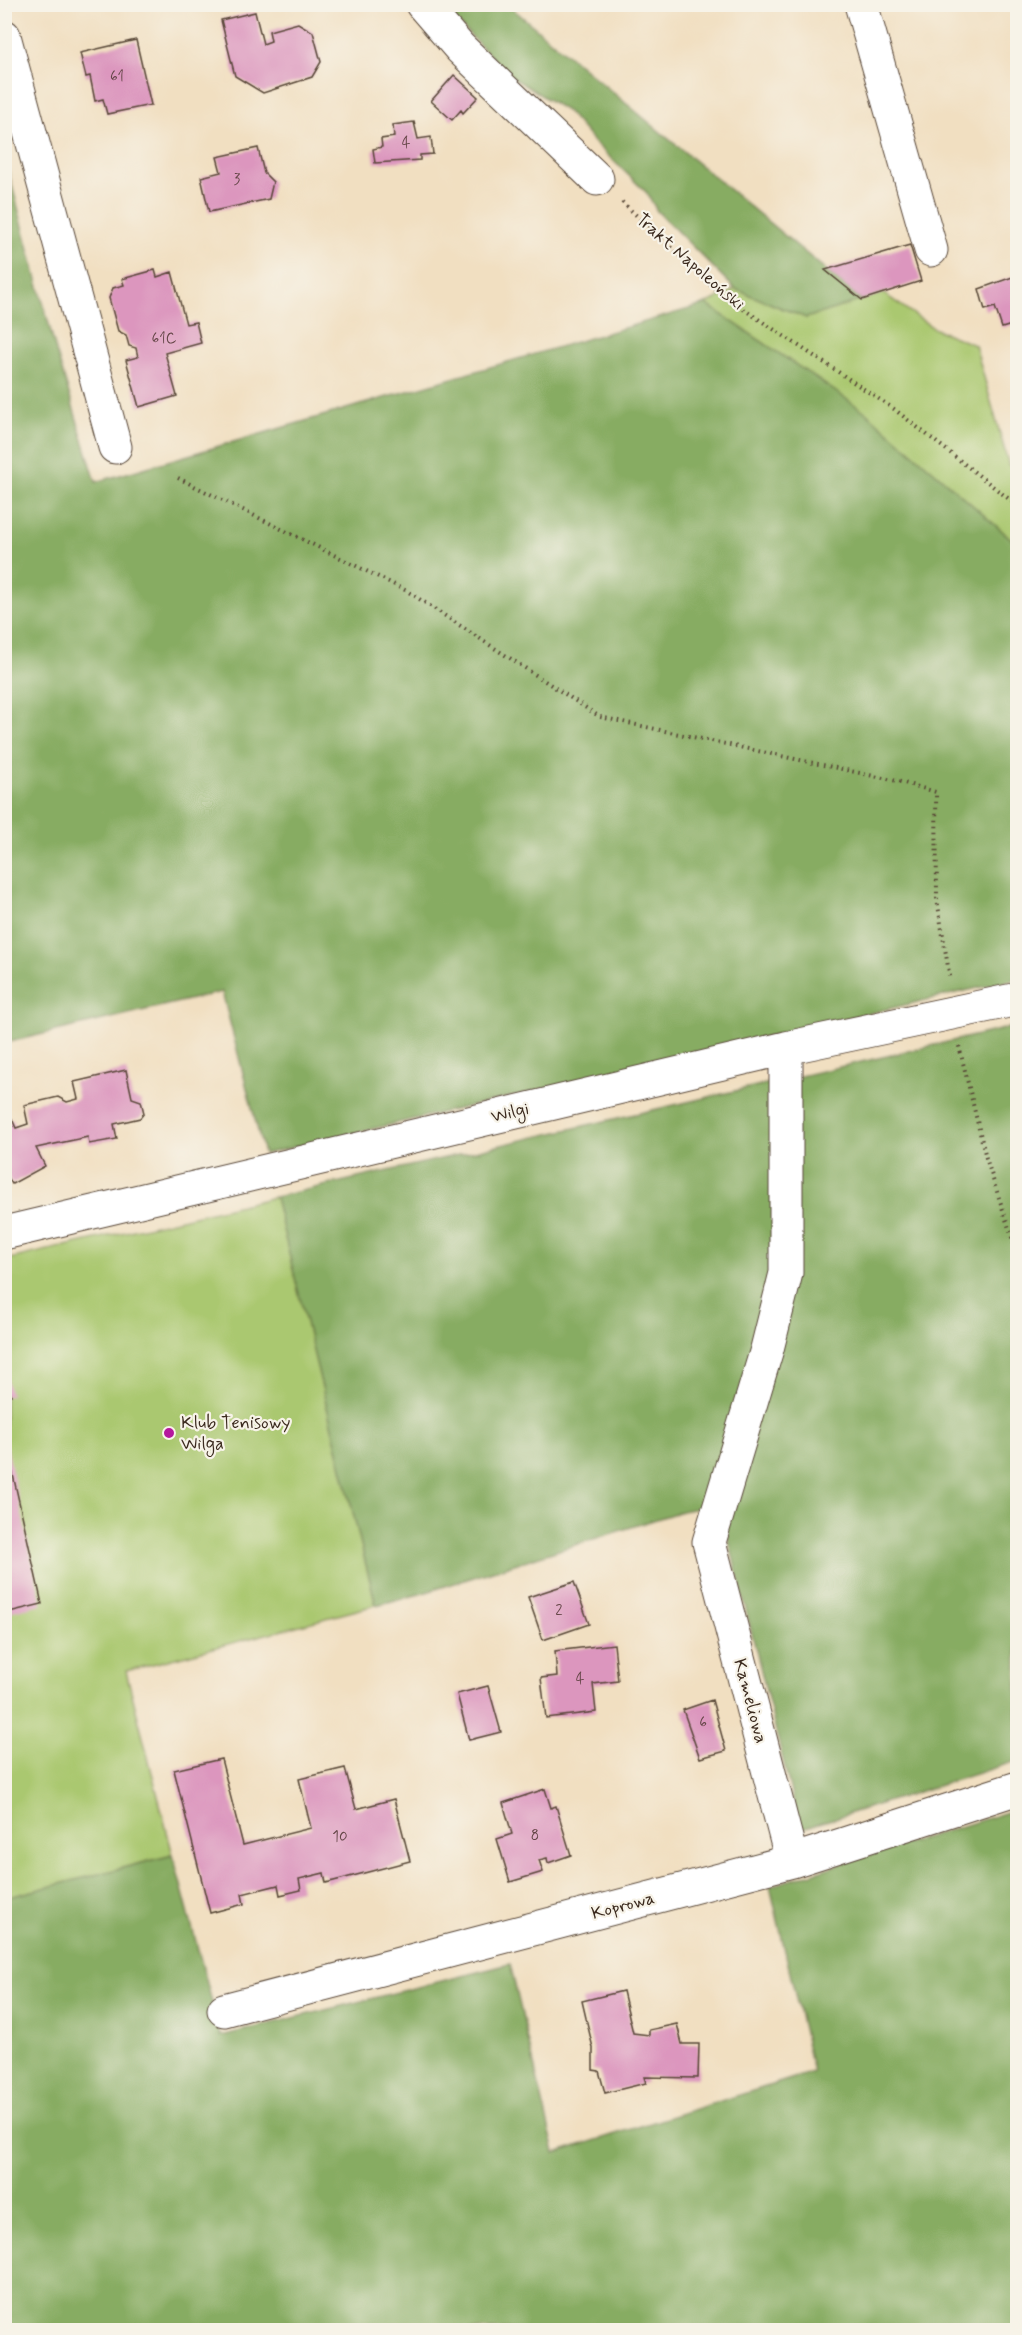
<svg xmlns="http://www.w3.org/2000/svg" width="1022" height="2335" font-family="Mynerve,sans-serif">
<rect width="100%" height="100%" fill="#f7f3e8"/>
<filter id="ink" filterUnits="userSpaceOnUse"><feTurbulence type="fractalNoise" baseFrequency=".0167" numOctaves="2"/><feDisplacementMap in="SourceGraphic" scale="12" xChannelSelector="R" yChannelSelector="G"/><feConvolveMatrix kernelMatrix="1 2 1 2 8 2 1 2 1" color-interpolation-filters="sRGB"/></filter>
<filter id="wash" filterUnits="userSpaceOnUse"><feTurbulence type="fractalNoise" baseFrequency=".008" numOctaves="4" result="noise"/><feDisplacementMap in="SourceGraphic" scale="24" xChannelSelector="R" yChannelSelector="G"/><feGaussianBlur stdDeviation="1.35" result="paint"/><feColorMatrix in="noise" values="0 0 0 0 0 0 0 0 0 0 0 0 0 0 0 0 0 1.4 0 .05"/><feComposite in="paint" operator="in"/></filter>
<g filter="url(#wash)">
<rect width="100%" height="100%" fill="#f1dfc1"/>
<path fill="#aac86f" stroke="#727946" stroke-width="1.5" d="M735 289 806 318 883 293 935 329 975 345 1009 466 1017 472V544L867 413 706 304Z
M275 1197 376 1605 126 1671 173 1855 5 1898V1260Z"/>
<path fill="#87ac62" stroke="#616b40" stroke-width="1.5" d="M441 5H508L862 300 806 318 735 289 657 211 647 193 595 143 568 112 510 76Z
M4 155 56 351 96 482 706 304 867 413 1017 544V979L264 1154 222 992 5 1043Z
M1017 1026V1761L800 1829 720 1504 682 1511 420 1594 376 1605 275 1197Z
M1017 1809V2330H5V1898L173 1855 221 2036 510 1964 555 2153 813 2072 770 1886Z"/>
<g id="blocks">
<path fill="#dc96be" d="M255 12 263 44 271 41 269 31 298 23 313 32 321 62 312 77 263 93 235 76 221 20Z
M136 40 151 105 107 114 103 99 95 101 90 76 86 77 80 53Z
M454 75 478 97 463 113 461 110 452 120 431 101Z
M414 122 418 139 431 137 433 154 420 155V160L375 163 373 149 382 147 381 139 394 137 393 125Z
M258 148 264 173 273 182 269 199 209 212 201 177 221 172 217 157Z
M910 245 921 281 862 300 825 270Z
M155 270 157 277 172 272 186 324 196 322 201 343 165 353 177 396 139 407 126 360 138 357 136 348 129 346 126 335 118 331 109 298 113 288 124 285 122 279Z
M1018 275V323L1002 328 995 307 985 310 979 289Z
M126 1070 132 1098 141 1101 144 1113 140 1118 114 1124 117 1139 89 1144 88 1137 36 1148 45 1166 12 1184 4 1170V1126L12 1119 16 1128 28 1124 24 1105 58 1097 67 1102 78 1099 74 1082Z
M4 1370 11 1395 4 1397Z
M5 1439 42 1604 5 1613Z
M574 1582 589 1624 543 1640 528 1597Z
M614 1644 618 1681 593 1684 596 1712 546 1718 541 1678 557 1676 555 1651Z
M488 1686 501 1732 469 1740 457 1694Z
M712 1700 726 1751 700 1758 683 1710Z
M221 1759 243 1845 311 1828 299 1779 345 1768 356 1809 394 1799 410 1861 326 1883 324 1873 299 1879 301 1890 280 1895 278 1885 242 1894 244 1904 210 1913 174 1770Z
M545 1789 551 1808 556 1806 571 1855 548 1863 547 1858 539 1860 543 1872 510 1882 497 1839 512 1834 503 1803Z
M623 1991 633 2033 649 2035V2030L677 2024 682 2044H699L698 2078 644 2077 646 2083 605 2093 599 2071 593 2070V2048L582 2001Z"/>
</g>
</g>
<g filter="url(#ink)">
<use href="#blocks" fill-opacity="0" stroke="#564536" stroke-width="1.5"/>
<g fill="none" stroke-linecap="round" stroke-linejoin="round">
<g stroke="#564536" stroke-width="35">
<path id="minor" d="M422 4 460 48 597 179
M861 4 931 250
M4 36 115 447
M786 1048V1273L767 1349 709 1542 792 1861
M4 1233 786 1048 1018 999
M224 2010 792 1861 1018 1788"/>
</g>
<path stroke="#564536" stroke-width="4" stroke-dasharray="1.5 4.5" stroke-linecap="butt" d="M622 202 722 295 894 409 1018 506
M178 478 407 591 600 717 897 781 936 792 937 899 950 979
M959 1046 986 1158 1018 1256"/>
<use href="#minor" stroke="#fff" stroke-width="33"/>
</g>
</g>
<circle fill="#b5179e" stroke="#f7f3e8" stroke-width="2" cx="169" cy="1433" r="6"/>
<g text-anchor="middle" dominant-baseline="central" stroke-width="4.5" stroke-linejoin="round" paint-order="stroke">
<g font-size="15" fill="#634546">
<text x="117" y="77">61</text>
<text x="406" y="143">4</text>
<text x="237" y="180">3</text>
<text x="164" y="339">61C</text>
<text x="559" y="1611">2</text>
<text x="580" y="1679">4</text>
<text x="703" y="1723">6</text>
<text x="535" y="1836">8</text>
<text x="340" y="1837">10</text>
</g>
<g font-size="18" fill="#3b2a1e" stroke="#f7f3e8">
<text transform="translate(690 262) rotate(41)">Trakt Napoleoński</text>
<text transform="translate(510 1113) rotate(-13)">Wilgi</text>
<text transform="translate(750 1701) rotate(75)">Kameliowa</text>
<text transform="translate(623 1906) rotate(-15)">Koprowa</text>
</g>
<g font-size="18" fill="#3b2a1e" stroke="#f7f3e8" text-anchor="start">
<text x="181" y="1423">Klub Tenisowy<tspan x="181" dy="21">Wilga</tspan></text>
</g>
</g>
<rect width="1022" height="2335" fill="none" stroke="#f7f3e8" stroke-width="24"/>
</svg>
